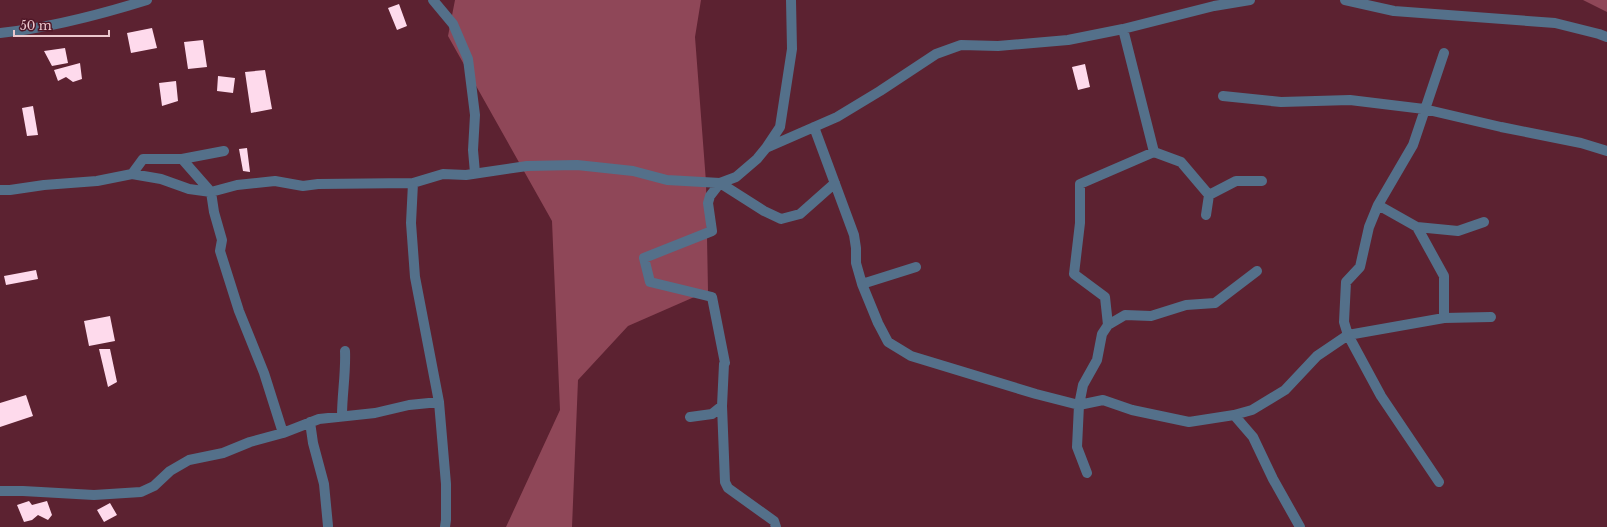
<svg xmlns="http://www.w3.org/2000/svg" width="1607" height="527" font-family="'Libre Baskerville',serif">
<rect width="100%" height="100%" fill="#5c2231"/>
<path fill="#8f4758" d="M455 0H701L695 37 706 182 708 291 628 326 578 380 572 527H506L560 410 552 221 448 36Z
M1583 0H1607V12Z"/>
<path fill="#fedaec" d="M399 4 407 26 397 30 388 8Z
M152 28 157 48 131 53 127 33Z
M203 40 207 67 188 69 184 42Z
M65 48 68 63 52 66 44 51Z
M80 63 82 79 73 82 66 77 58 81 54 70Z
M1085 64 1090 87 1078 90 1072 67Z
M265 70 272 109 251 113 245 72Z
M218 76 235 78 233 93 217 91Z
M176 81 178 101 162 106 159 83Z
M33 106 38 135 27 136 22 108Z
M247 148 250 172 243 171 239 149Z
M36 270 38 279 6 285 4 276Z
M110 316 115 341 89 346 84 321Z
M99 349H110L117 382 108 387Z
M26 395 33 416 0 427V403Z
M29 501 32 505 47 501 52 515 48 520 38 515 32 520 24 522 17 505Z
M110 503 117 515 104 522 97 510Z"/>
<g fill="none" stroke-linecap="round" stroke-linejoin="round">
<path stroke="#54708a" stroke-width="10" d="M433 0 453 24 468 59 475 115 473 150 475 173
M1345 0 1394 11 1555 23 1599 34 1607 37
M1123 29 1154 152 1181 162 1209 195 1206 215
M0 33C50 28 99 15 147 0
M1223 96 1281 102 1350 100 1424 109 1501 127 1581 143 1607 151
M814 127 854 235 856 248V263L862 284 878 323 888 342 911 356 1036 394 1079 405 1103 400 1132 410 1189 422 1234 415 1252 410 1285 390 1317 356 1348 335 1444 318 1491 317
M766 148 780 127 792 49 791 0
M182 159 211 192 214 212 222 240 220 251 239 311 264 373 283 433
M132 174 143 159H182L224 151
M413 183 411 223 415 277 439 402 446 484V520L445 527
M0 190H10L44 185 97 181 132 174 161 179 189 189 211 192 237 185 275 181 303 186 318 184 413 183 443 174 466 175 527 166 577 165 633 171 667 180 720 183 736 177 757 159 766 148 837 117 880 91 936 54 961 45 998 46 1068 40 1123 29 1214 6 1250 0
M1209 195 1236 181H1262
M1378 205 1417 227 1458 231 1484 222
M1417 227 1444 276V318
M862 284 916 267
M1108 325 1125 315 1151 316 1186 305 1215 303 1257 271
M1234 415 1253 437 1273 479 1300 527
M342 416C342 394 346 373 345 351
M690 417 712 414 722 406
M310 422 313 443 324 484 328 526
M1087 473 1077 447 1079 405 1083 385 1097 360 1102 334 1108 325 1105 297 1074 274 1080 223V184L1154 152
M1439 482 1381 396 1348 335 1344 322 1346 282 1360 267 1369 227 1378 205 1413 145 1444 53
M0 491H23L94 495 141 492 154 486 170 471 189 460 223 453 250 442 283 433 319 419 375 413 409 405 439 402
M776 527 774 521 728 488 725 482 722 406 724 364 725 363 712 297 650 282 644 258 712 231 708 203 710 196 720 183 764 211 781 219 800 214 835 183"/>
</g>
<path d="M14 30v6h95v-6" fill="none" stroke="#ecc7cd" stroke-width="2"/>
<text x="20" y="30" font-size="12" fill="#ecc7cd" stroke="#501727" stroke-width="3" paint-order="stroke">50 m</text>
</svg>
